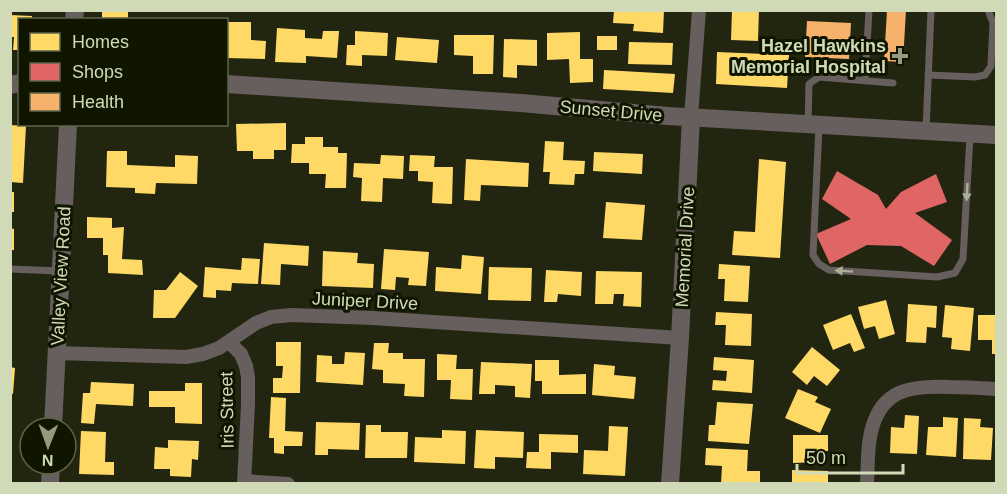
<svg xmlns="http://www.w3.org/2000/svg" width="1007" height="494" font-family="Arial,sans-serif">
<rect width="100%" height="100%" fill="#222611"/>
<path fill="#ffd966" d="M102 10H128V20H102Z
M614 10H664L663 33 633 31 634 24 613 23Z
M732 10H759L758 41 731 40Z
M10 15 32 16V20H20V50H13L14 37H10Z
M227 22H251V40L266 41 265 59 226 58Z
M277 28 305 30V38L322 39 323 31H339L337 58 306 56V63L275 62Z
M355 31 388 33 387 56 362 55V66L346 65 347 45H355Z
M580 32V59H593V82L570 83 569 59 547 60V33Z
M454 35H494L493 74H473V56L454 55Z
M597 36H617V50H597Z
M397 37 439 40 437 63 395 60Z
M504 39 537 40V66L517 65V78L503 77Z
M629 42 673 43 672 65 628 64Z
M717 52 789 55 787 88 716 84Z
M604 70 675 74 673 93 603 89Z
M286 123V150H274V159H253V151H237L236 124Z
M10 125 26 126 23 183 10 182Z
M305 137H323V147H338V153H347L346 188H325L326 174H309V163H291L292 144H305Z
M545 141 564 142 563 160 585 161 584 174H575L574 185 549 184 550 172H543Z
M107 151H127V165L175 167V155L198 156 197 184 156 183 155 194 135 193V188L106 187Z
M594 152 643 154 642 174 593 171Z
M381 155 404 156 403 179 383 178 382 202 361 201 362 178 353 177 354 163 380 164Z
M410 155 435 156 434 167H453L452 204 432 203 433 182 418 181V171H409Z
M466 159 529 163 528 187 481 185 480 201 464 200Z
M759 159 786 162 780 258 732 255 734 231 755 232Z
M10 192H14V212H10Z
M606 202 645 205 642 240 603 238Z
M87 217 112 218V228L124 227 122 259 142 260 143 275 108 273V255H103V238H87Z
M10 228 14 229V250H10Z
M264 243 309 246 308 266 281 264 280 285 261 284Z
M384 249 429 252 426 286 408 285 409 278 396 277 395 290 381 289Z
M323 251 358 253 357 263 374 264 373 288 322 286Z
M462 255 484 257 481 294 435 291 436 267 461 269Z
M242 258 260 259 258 284 232 283 231 291 216 290V298L203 297 205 267 241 270Z
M719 264 750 266 748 302 724 301 725 279H718Z
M489 267 532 268 531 301 488 300Z
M546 270 582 272 581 296 558 294 557 302H544Z
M596 271 642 272 641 307 623 306 624 294H614L613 304H595Z
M180 272 198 286 175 318H153L154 290H166Z
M886 300 895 334 879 339 875 326 864 329 858 307Z
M908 304 937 306 936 328 927 327 926 343 906 342Z
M945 305 974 308 970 351 951 349 952 338 942 337Z
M716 312 752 314 751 346 725 345 726 325H715Z
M851 314 865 348 854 352 850 343 833 350 823 325Z
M978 315H996V354H992V340H978Z
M276 342H301L300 393H273V378H282L283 366H276Z
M374 343H389L388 353H403V359H425L424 397 404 396 405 384 383 383V370L372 369Z
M812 347 840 370 827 386 814 376 807 385 792 372Z
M345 352 365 353 363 385 316 382 317 355 332 356V364H344Z
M437 354 457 355 456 369H473L472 400 450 399 451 380H437Z
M714 357 754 360 752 393 712 390 713 380 726 381 727 371 713 370Z
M535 360H559V375L586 374V394H542V381H535Z
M481 362 532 364 530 398 515 397V386L495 385V394H479Z
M594 364 615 366 614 375 636 377 634 399 592 395Z
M10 367 15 368 13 394 10 393Z
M91 382 134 384 133 406 96 404 94 424 81 423 83 393H90Z
M185 383H202V424L175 423V407H149V391H185Z
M798 389 818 397 815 402 831 409 820 433 785 418Z
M271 397 286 398 285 431 303 432 302 446H284V454L274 453V438H269Z
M717 402 753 404 749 444 708 441 709 425H715Z
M905 415 919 416 917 454 890 453 891 427 904 428Z
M943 417 958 418 956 457 926 455 928 427H943Z
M964 418 981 419 980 427 993 428 991 460 963 459Z
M316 422 360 423 359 450 328 449V455H315Z
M366 425H381V432H408L407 458H365Z
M609 426 628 427 625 476 583 474 584 450 608 451Z
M442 430 466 431 465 464 414 462 415 437 442 438Z
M476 430 524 432 523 458 495 457V469L474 468Z
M81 431 106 432 105 462H114V475L79 474Z
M539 434 578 435V453L551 452V469L526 468 527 452H539Z
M793 435H828V451H818V462L793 463Z
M168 440 199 441 198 460 192 459 191 477 170 476V469H154L155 447 168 448Z
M706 448 748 450 747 471H760V484H721L722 466 705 465Z
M792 470 828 471V484H792Z"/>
<path fill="#e06666" d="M837 171 878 195 886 209 901 192 936 174 947 202 915 213 952 240 934 266 901 246 867 245 830 264 816 234 851 219 822 199Z"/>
<path fill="#f6b26b" d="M887 10H906L903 62 884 61Z
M807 21 851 23 849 59 805 57Z"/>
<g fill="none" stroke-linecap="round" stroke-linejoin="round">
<path stroke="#675e5e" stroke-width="7" d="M928 75 975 77 985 75 991 66 993 23 988 10
M865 81 869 10
M808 124 809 84 819 77 893 83
M819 126 813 255 819 264 829 270 937 277 955 273 963 259 970 136
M926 131 931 10
M10 269 59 271"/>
<path stroke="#675e5e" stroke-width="14" d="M691 117 699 10
M229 342 241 354 246 366 248 377V404L244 484
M57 353 186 357 203 354 219 348 256 323 271 317 291 315 373 318 680 338
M244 481 288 484
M867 484C868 467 867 449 871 432 881 389 911 385 950 387 965 387 981 388 996 389"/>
<path stroke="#675e5e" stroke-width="18" d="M74 20 75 10
M226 84 521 103 668 116 996 135
M10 85 20 83
M53 428 68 124
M50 484 51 464
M670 484 680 338 691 117"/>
</g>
<defs><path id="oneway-solid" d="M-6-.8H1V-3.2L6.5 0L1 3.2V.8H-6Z" transform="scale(1.5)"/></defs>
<g fill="#acaf98">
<use href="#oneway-solid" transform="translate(967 192) rotate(93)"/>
<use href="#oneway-solid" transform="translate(844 271) rotate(-176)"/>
</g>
<path fill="#949b7d" stroke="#101500" stroke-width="2" d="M897 47h6v6h6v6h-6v6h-6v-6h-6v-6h6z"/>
<g text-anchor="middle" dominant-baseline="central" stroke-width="6" stroke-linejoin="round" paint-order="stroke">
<g font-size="18" font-weight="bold" fill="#d1dab7" stroke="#101500" text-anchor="end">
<text x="886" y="46">Hazel Hawkins<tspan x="886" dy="21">Memorial Hospital</tspan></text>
</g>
<g font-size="18" fill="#d1dab7" stroke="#101500">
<text transform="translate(611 111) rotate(5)">Sunset Drive</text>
<text transform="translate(685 247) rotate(-87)">Memorial Drive</text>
<text transform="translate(61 276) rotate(-87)">Valley View Road</text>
<text transform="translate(365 301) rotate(3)">Juniper Drive</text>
<text transform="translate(227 410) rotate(-91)">Iris Street</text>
</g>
</g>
<rect width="1007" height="494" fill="none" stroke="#d1dab7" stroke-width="24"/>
<rect x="18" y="18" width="210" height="108" fill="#101500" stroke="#5d6449" stroke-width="1.5"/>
<rect x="30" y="33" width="30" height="18" fill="#ffd966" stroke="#5d6449" stroke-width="1.5"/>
<text x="72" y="48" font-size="18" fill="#d1dab7">Homes</text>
<rect x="30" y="63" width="30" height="18" fill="#e06666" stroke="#5d6449" stroke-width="1.5"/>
<text x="72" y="78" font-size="18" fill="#d1dab7">Shops</text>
<rect x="30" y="93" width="30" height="18" fill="#f6b26b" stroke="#5d6449" stroke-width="1.5"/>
<text x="72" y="108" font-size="18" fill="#d1dab7">Health</text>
<g transform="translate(48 446) rotate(181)"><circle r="28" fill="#101500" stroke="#5d6449" stroke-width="1.5"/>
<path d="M0-4.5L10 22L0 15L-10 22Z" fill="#949b7d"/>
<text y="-9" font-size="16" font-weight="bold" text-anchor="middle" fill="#d1dab7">N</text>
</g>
<path d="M797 464v9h106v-9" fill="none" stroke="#d1dab7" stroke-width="3"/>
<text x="806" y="464" font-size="18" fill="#d1dab7" stroke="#101500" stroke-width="4.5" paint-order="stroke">50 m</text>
</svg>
